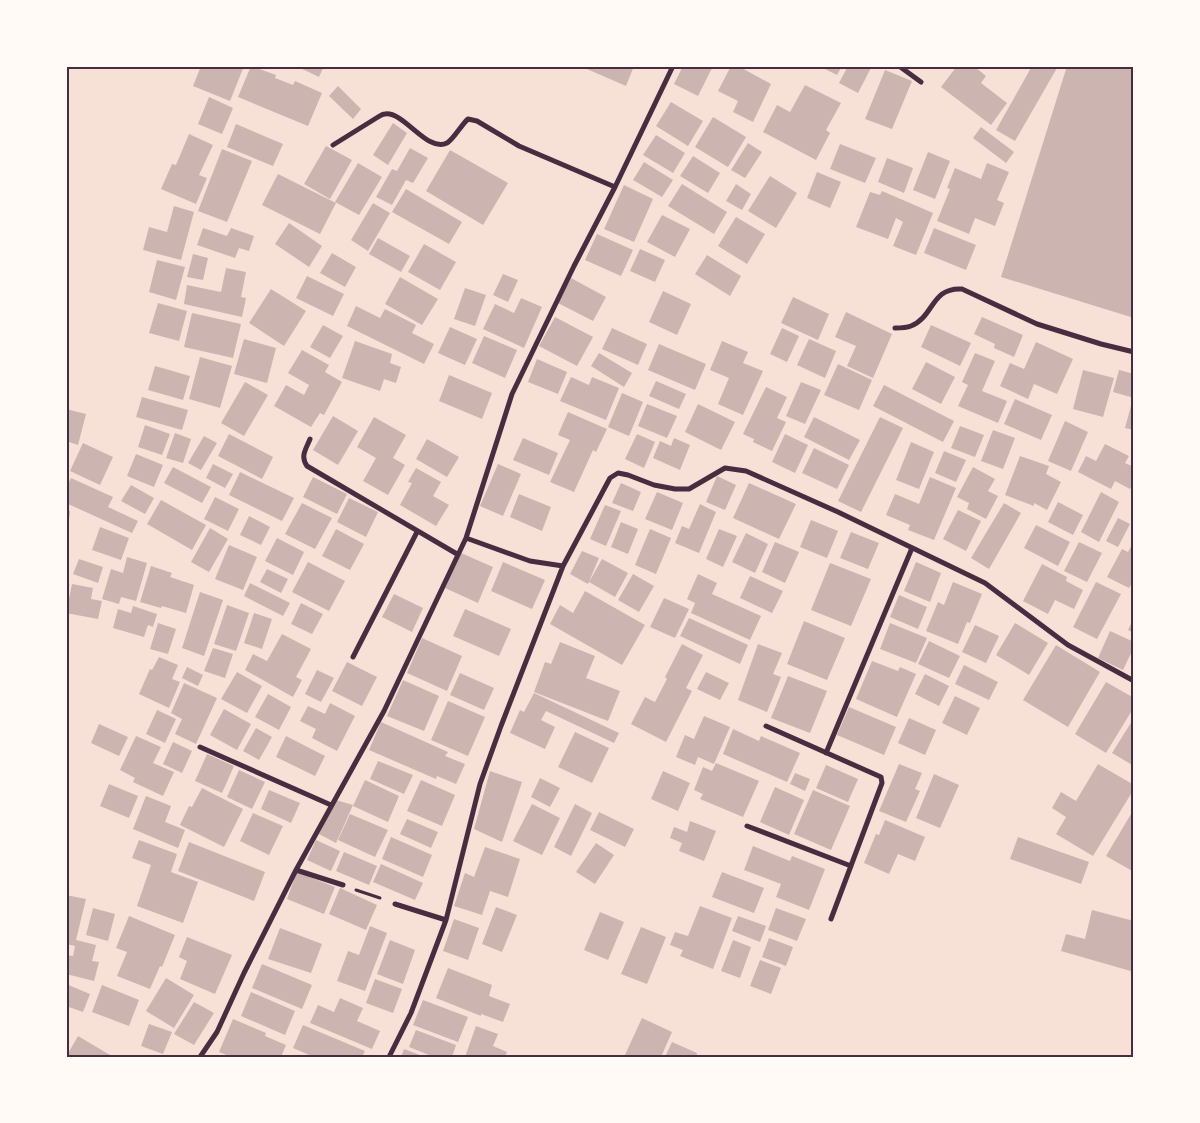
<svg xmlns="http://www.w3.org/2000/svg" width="1200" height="1123" font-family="'DejaVu Sans',sans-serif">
<rect width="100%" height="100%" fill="#f7e1d7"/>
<path fill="#ccb4b1" d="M201 66H244L230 101 193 86Z
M251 66 276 75 275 78 293 85 295 81 322 93 308 126 238 97Z
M296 66H324L319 77Z
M580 66H634L626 86Z
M683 66H713L698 96 674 84Z
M731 66H738L771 84 753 122 733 112 738 101 718 91Z
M819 66H842L837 75Z
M848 66H872L858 93 839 83Z
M957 66H974L986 76 981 83 1007 103 991 125 941 87Z
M1032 66H1054L1057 68 1015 141 996 130Z
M1067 66H1134V318L1001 277Z
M885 70 912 81 892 129 865 119Z
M805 85 841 103 826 130 830 133 816 160 763 132 777 105 790 112Z
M338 86 361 109 353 119 329 96Z
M209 97 233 108 222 134 198 124Z
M671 102 703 121 688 146 656 126Z
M713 117 746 137 728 167 695 147Z
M393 123 407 133 388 165 373 155Z
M236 124 283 144 273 166 227 147Z
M981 127 1014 152 1006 163 973 138Z
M189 134 213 145 199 175 207 178 196 204 161 189 172 164 176 165Z
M656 135 685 153 673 173 643 155Z
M748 143 762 152 745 178 731 170Z
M840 144 876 158 865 183 830 169Z
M326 146 352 160 330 199 304 184Z
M410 148 428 158 413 183 406 180 392 205 376 197 392 169 397 171Z
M222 149 252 161 227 222 198 211Z
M450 150 508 183 483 225 426 191Z
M928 152 950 161 935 199 913 190Z
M693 156 720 173 708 193 680 176Z
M887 158 913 168 904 193 878 182Z
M644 162 673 180 662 197 633 180Z
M358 163 382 177 359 215 335 202Z
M987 163 1009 172 997 200 1004 203 995 226 975 218 969 234 937 221 950 189 947 188 955 168 981 179Z
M817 172 841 182 830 208 807 198Z
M278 174 336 203 320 234 262 205Z
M770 176 797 193 776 228 748 211Z
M682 184 727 212 714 234 668 206Z
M736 184 751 194 742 210 726 201Z
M624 185 653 199 634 242 604 229Z
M406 189 462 222 449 244 392 212Z
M882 191 933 213 916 255 893 246 903 222 896 218 888 239 856 227 870 192 880 195Z
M373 203 390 213 368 251 351 240Z
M174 206 194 212 181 260 143 250 149 227 167 232Z
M662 215 690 229 675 257 647 242Z
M736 217 765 234 747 264 718 246Z
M289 223 322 246 309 267 275 244Z
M203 228 227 236 231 228 254 236 249 251 239 248 235 258 197 245Z
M934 228 976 245 966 270 924 253Z
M597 234 633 250 621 276 585 260Z
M378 238 410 256 401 272 369 254Z
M424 244 456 262 440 290 408 272Z
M640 249 665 260 655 282 630 271Z
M332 253 356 267 345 287 320 273Z
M193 254 208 258 203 280 187 277Z
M707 255 741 276 730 296 695 274Z
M157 260 185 267 176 300 149 292Z
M226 268 246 272 241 297 246 298 242 317 184 304 187 285 221 292Z
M503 274 518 280 508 302 493 295Z
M307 276 344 294 333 316 296 298Z
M400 277 438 299 422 325 385 304Z
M571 278 606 297 593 321 558 303Z
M465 288 486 295 475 326 454 319Z
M271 289 306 311 284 346 249 323Z
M663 291 691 304 677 335 649 322Z
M793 297 829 314 818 340 781 323Z
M521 298 542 307 524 348 483 329 495 304 514 313Z
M158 303 187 311 179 341 149 333Z
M356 306 380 318 385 309 416 325 412 333 434 344 424 364 347 326Z
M846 312 892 334 873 378 847 366 856 346 835 337Z
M192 313 241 324 233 358 184 347Z
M555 317 593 337 577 366 539 346Z
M982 317 1023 335 1014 357 994 348 995 344 974 334Z
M323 325 343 336 330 358 310 347Z
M931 325 971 343 960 366 921 347Z
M450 327 477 339 465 365 438 353Z
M612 328 647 344 638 365 602 349Z
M782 328 799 336 787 362 770 354Z
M484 336 517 350 505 378 472 363Z
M244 339 276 348 267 383 234 374Z
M809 339 836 351 825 378 797 365Z
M355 341 392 354 390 363 401 367 396 383 384 379 380 391 342 378Z
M722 341 748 352 743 363 763 371 743 415 718 404 729 378 710 370Z
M1036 342 1073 359 1057 394 1034 384 1028 399 1000 386 1010 363 1024 369Z
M659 344 706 364 695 390 648 370Z
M302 350 329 365 325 372 342 382 324 415 320 413 311 427 274 406 286 385 304 395 309 385 288 373Z
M599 353 632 373 624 387 591 366Z
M975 353 995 361 982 391 1007 401 998 423 958 406 968 385 962 382Z
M200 357 232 366 220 408 189 399Z
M537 359 567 372 558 394 528 382Z
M926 362 955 377 941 404 912 389Z
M838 364 872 380 859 410 824 395Z
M155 366 190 376 183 400 148 390Z
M1083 370 1114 378 1103 417 1073 409Z
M1119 370 1134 374V398L1113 392Z
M449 375 492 393 482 419 439 401Z
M571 377 589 385 592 377 619 388 606 420 560 401Z
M656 381 686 394 679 409 649 396Z
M245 382 268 395 244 436 221 423Z
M801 382 821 390 805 424 786 416Z
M884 385 954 421 943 442 873 406Z
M766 387 787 397 777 418 786 422 772 451 753 442 754 439 743 434Z
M622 393 643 402 629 436 608 427Z
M142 397 188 410 182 430 136 417Z
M1015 399 1052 415 1041 440 1004 424Z
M1132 402 1134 403V430L1125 428Z
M647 404 677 416 667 438 638 426Z
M698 404 735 422 721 450 685 432Z
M66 409 86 414 78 445 66 441Z
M568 412 607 429 596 452 593 450 574 492 550 482 570 440 558 435Z
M333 416 358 431 338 465 313 450Z
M374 417 406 435 393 458 405 465 388 495 363 481 376 458 357 447Z
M814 417 860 440 849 460 804 437Z
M880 417 903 428 861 512 838 501Z
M1065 421 1088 432 1071 471 1048 461Z
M145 425 170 434 162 455 138 447Z
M960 426 984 435 975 457 951 448Z
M993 430 1015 438 1003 469 981 461Z
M175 433 191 439 183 463 166 458Z
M229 434 273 457 262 479 218 456Z
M637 434 655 442 644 468 625 459Z
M785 434 808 445 795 473 772 462Z
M204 436 217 443 201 470 188 463Z
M523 438 558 453 549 475 513 460Z
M674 438 690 445 680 470 653 458 660 441 671 446Z
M427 439 459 457 447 477 416 459Z
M911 442 934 452 919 489 896 480Z
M83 443 113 457 100 485 70 471Z
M1105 444 1129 456 1125 463 1134 467V482L1130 489 1115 481 1111 489 1078 472 1086 456 1096 461Z
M814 448 849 465 837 489 802 473Z
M944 451 966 460 956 482 935 473Z
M136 454 163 465 154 487 127 476Z
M1020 456 1049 466 1046 474 1061 482 1047 510 1034 503V506L1005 495Z
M213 464 233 474 225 488 206 478Z
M498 464 521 474 503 516 480 506Z
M173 467 211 487 202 503 164 483Z
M973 467 995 479 988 491 998 496 986 519 967 509 969 503 957 497Z
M416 468 441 482 433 496 449 505 436 526 400 505 412 483 408 482Z
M240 472 294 498 282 521 229 495Z
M717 476 736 485 725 510 706 502Z
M313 477 347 494 337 514 303 497Z
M930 477 956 488 934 540 908 530 910 525 886 515 895 494 919 504Z
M71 478 113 497 108 507 138 521 132 533 66 503V488Z
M621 483 641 492 633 511 612 503Z
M749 483 796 504 779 539 733 518Z
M131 485 154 498 145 514 121 501Z
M657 492 683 503 672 530 645 519Z
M1101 492 1119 502 1099 542 1081 532Z
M519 494 551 507 542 531 510 517Z
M215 497 239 509 228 531 204 519Z
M349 498 378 512 366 537 337 522Z
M161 500 206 525 192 550 147 524Z
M1058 502 1083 515 1073 535 1048 522Z
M302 503 332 518 315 549 285 534Z
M1004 503 1021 513 989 569 971 558Z
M700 504 716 512 699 553 675 543 682 526 689 529Z
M605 505 621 511 606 546 590 539Z
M958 510 981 521 966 551 943 539Z
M66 511H70L67 537 66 536Z
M249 516 270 527 261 545 240 535Z
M1118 518 1130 524 1118 547 1106 541Z
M811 520 838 531 827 558 800 547Z
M621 522 638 529 628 554 611 547Z
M1036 525 1070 542 1058 566 1024 548Z
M100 527 129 538 121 560 92 550Z
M210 528 228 539 209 572 191 562Z
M336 529 364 544 350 570 322 556Z
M650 529 671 538 656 574 635 565Z
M719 529 737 536 723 567 706 559Z
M851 532 879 543 868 569 840 558Z
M746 533 768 544 755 573 732 562Z
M277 538 304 552 293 575 265 561Z
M1134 541V580L1129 588 1107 577 1122 549 1128 552Z
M775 542 799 552 785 583 762 572Z
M1079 542 1102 553 1087 582 1064 571Z
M229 545 257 557 243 590 215 579Z
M582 551 599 558 588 584 570 574Z
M461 553 493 567 478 603 445 588Z
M127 557 147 563 136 601 121 597 119 604 102 599 111 569 123 573Z
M79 559 103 567 98 583 73 574Z
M602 559 628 573 615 597 589 582Z
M308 562 345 581 329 611 292 592Z
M503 562 545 580 532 609 491 591Z
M916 562 941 573 930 602 904 591Z
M830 563 871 579 851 626 811 610Z
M1042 564 1067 577 1066 581 1083 590 1074 609 1055 600 1048 614 1023 601Z
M151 566 172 573 170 577 194 585 186 613 162 606 161 608 140 602Z
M267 569 288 579 281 593 260 582Z
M633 574 654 586 639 612 618 600Z
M698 574 717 583 712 594 761 616 750 640 691 613 695 603 687 599Z
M750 576 783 591 772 613 740 598Z
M953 582 982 594 970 623 967 622 958 644 926 631 938 602 944 605Z
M1096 582 1121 594 1097 639 1073 627Z
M250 583 290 603 283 616 244 596Z
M72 584 93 588 91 599 102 601 98 619 66 613Z
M585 591 645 625 622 665 550 624 560 605 573 613Z
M200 592 223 600 204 656 182 648Z
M394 594 423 608 412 632 382 617Z
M899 595 927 607 918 629 890 617Z
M664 598 689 609 675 638 650 627Z
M301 603 323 614 312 634 291 624Z
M227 605 249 613 236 651 214 644Z
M133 606 157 614 153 627 148 625 144 637 113 628 118 609 131 613Z
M465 609 511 629 499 656 453 636Z
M254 613 272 619 262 649 244 643Z
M689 618 748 645 740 664 680 636Z
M1134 618V633L1128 630Z
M804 621 845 638 827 680 787 664Z
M158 623 176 629 168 654 150 649Z
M890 623 927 638 916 663 880 649Z
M1015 623 1048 643 1029 675 996 655Z
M975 625 999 636 986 663 962 652Z
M1110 631 1134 642V647L1123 670 1098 658Z
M282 634 311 649 296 677 302 680 293 697 245 670 253 654 267 661Z
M422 638 462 656 447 691 407 673Z
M929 641 960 656 949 678 918 664Z
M560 642 595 656 586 678 620 691 608 721 534 692 545 662 551 664Z
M682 644 703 655 686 688 692 691 666 742 631 724 645 697 655 702 667 679 665 677Z
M758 644 782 653 773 674 781 677 767 712 738 700Z
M1056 645 1100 672 1068 727 1023 700Z
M213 648 233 654 225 678 204 671Z
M159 657 178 665 172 679 180 682 169 708 139 694 150 669 152 670Z
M872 661 898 671 900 667 916 674 897 717 856 699Z
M347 662 377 677 362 706 332 691Z
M964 665 998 682 989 700 955 684Z
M187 667 203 675 198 686 182 678Z
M317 670 334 678 321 702 305 694Z
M237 672 262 686 247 713 221 699Z
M706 672 729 683 720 700 697 689Z
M460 673 494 688 484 710 450 695Z
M925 674 949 686 939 706 915 694Z
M788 676 827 691 810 733 771 718Z
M403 680 439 696 424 731 387 716Z
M1106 682 1134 698V707L1106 753 1075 734Z
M184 683 217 698 196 744 175 734 182 719 171 713Z
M534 693 619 733 614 743 546 711 541 720 555 727 545 749 510 733 520 710 524 712Z
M268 694 291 707 279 730 255 717Z
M955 696 980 708 967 735 942 723Z
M448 701 485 717 468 756 431 740Z
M330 703 355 716 337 751 312 738 316 729 300 721 308 706 325 714Z
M849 707 896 727 884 755 837 735Z
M224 709 251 724 237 750 210 735Z
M157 710 176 719 165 743 146 734Z
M704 716 730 727 714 764 698 757 695 765 676 757 685 735 694 739Z
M909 718 936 730 925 755 898 743Z
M1134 718V766L1112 753Z
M381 722 448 752 445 756 465 764 456 784 437 776 436 779 369 750Z
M99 724 128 737 119 756 91 743Z
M256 728 272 737 259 760 243 751Z
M733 729 759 741 761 736 800 753 787 782 723 754Z
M575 732 609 748 592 783 558 767Z
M136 736 161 747 153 763 174 772 163 796 133 782 135 778 120 770Z
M286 736 325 756 315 776 276 757Z
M173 742 192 751 182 773 163 764Z
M207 754 234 766 222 793 195 781Z
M378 761 413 775 404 794 370 779Z
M716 763 759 781 743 817 700 799 703 794 694 790 703 767 712 771Z
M899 764 922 773 915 789 920 791 906 822 879 811Z
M1098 764 1134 785V789L1093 856 1056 834 1066 817 1052 808 1061 792 1076 801Z
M826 765 858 779 848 802 816 788Z
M239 770 265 782 252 809 227 797Z
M490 771 522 782 502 842 474 829Z
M663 771 690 783 678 811 651 799Z
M795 773 810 779 805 791 790 784Z
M934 774 959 785 940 828 916 818Z
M540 778 560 788 550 807 531 797Z
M365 780 399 796 388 822 353 806Z
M421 780 455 795 442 826 407 811Z
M109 784 138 796 129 818 100 806Z
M775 787 804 800 789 835 760 822Z
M202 788 243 809 224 847 180 825 189 806 192 807Z
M269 790 300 803 291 823 261 809Z
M813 790 850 806 831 850 794 834Z
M146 796 171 806 165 822 185 830 178 848 133 829Z
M336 800 353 805 336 843 319 834Z
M532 804 560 818 542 855 513 841Z
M575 804 592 813 571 856 554 847Z
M1134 809V872L1106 856Z
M599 812 634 829 625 847 590 830Z
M253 813 283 826 269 855 240 841Z
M350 814 388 830 375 857 338 840Z
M407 819 438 832 431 848 400 834Z
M885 820 925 837 915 861 898 854 889 874 864 863 876 834 879 835Z
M690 821 716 831 704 861 679 851 682 843 670 838 674 827 687 832Z
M391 837 432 855 423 877 382 859Z
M1018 837 1089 862 1081 884 1010 859Z
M139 840 177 854 171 872 198 882 183 923 137 906 151 865 132 858Z
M316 840 340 851 331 871 307 860Z
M189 842 265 872 254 901 178 871Z
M596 843 614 855 595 884 576 872Z
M753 846 790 861 792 856 825 869 809 910 776 897 781 884 744 870Z
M485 847 520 859 508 897 490 891 482 915 454 906 465 873 474 877Z
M344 852 377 866 369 885 336 871Z
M381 864 423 883 415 900 373 882Z
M297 872 335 887 324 914 287 899Z
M722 872 764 888 754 913 712 897Z
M340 888 377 905 366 930 329 914Z
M66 895 86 899 76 940 96 945 92 961 99 962 94 981 66 974V955L73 956 75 946 66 944Z
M700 906 732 918 713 969 680 956 683 950 670 945 675 932 688 936Z
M496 907 517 915 502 952 482 944Z
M93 908 115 914 108 941 86 935Z
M776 908 806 919 797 941 768 930Z
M1092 910 1134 921V972L1061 951 1066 934 1085 939Z
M600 912 624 922 608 960 584 950Z
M129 916 175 935 162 967 160 966 150 989 117 976 127 952 116 948Z
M738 916 766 926 760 942 732 931Z
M454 919 479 928 468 960 443 951Z
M370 926 387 933 365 991 337 981 348 951 359 955Z
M641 927 666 937 647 984 621 974Z
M280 928 322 944 311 973 268 959Z
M187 937 232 955 215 994 180 979 187 961 179 957Z
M769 938 793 947 786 966 762 957Z
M390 940 415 950 403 984 377 974Z
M733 940 751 947 740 978 721 971Z
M760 960 781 968 771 994 750 986Z
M262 964 312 985 302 1009 252 988Z
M448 968 492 985 489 996 510 1004 503 1022 481 1014V1016L436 998Z
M166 978 194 995 174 1028 146 1011Z
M375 979 402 989 393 1013 366 1003Z
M66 984 90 994 83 1012 66 1006Z
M102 985 139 1000 129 1026 92 1012Z
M251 992 295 1011 285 1035 241 1016Z
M340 998 363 1008 357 1021 380 1031 372 1049 310 1023 318 1005 334 1012Z
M423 1000 468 1017 458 1042 413 1025Z
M194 1002 214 1013 194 1045 174 1034Z
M642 1018 672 1032 661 1057H624Z
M233 1019 266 1033 265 1036 286 1045 281 1057H232L219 1052Z
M149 1024 172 1032 163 1054 141 1046Z
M303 1025 365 1051 362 1057H314L293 1048Z
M476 1026 498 1034 493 1046 507 1052 505 1057H465Z
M416 1030 456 1045 452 1057H434L409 1047Z
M78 1036 110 1055V1057H66Z
M672 1042 697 1053 696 1057H665Z
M404 1049 425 1057H401Z"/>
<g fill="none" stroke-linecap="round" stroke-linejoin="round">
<path stroke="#4a2c40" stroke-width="3" d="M356 890 380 898"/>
<path stroke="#4a2c40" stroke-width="5" d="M899 66 921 82
M333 145 378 117C380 116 382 114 385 114 404 111 427 153 447 143 453 140 462 124 468 119L477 121 519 146 615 187
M895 328C900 328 906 328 911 326 934 317 931 287 962 289L1037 324 1101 344 1134 352
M310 439C306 449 300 456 307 466L457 554
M466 538 530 561 563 566
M353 657 417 532
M766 726 881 777 882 783 831 919
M200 747 331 805
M826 753 912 548
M747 826 851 866
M296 870 343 885
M395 904 446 920
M200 1057 217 1032 244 973 296 870 384 711 466 538 512 394 574 266 615 187 673 66
M389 1057 411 1013 446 920 480 784 501 726 563 566 610 478 618 473 628 475 654 485 675 489H689L725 468 746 471 838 512 985 583 1068 645 1134 681"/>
</g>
<rect width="1200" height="1123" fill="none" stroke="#fffaf5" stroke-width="135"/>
<rect x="68" y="68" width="1064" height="988" fill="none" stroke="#4a2c40" stroke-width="2"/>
</svg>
